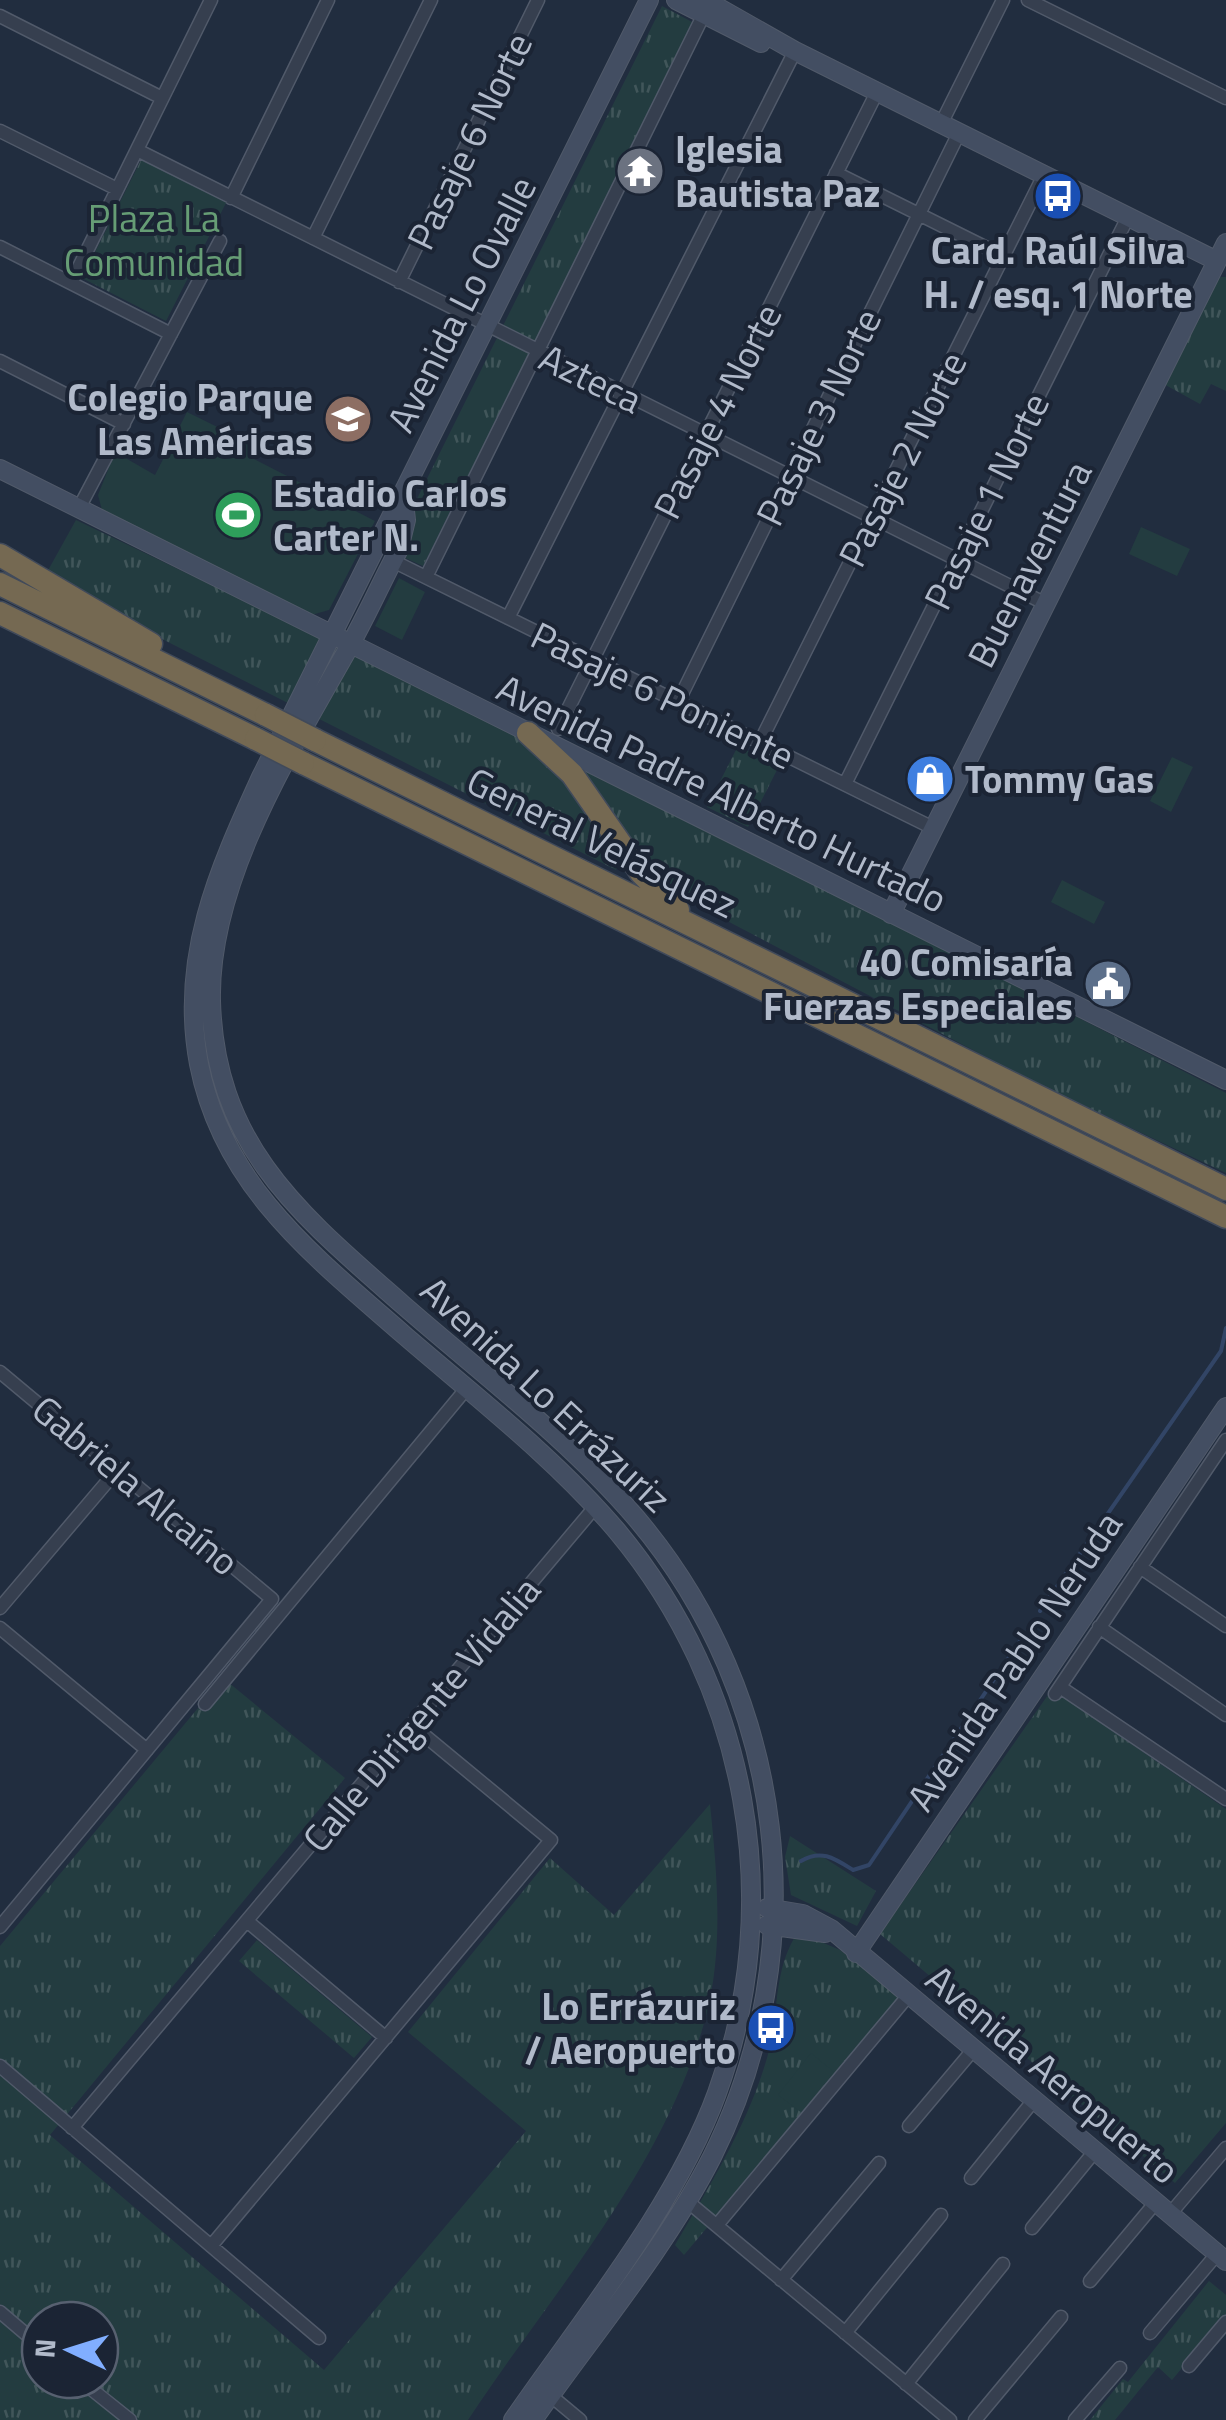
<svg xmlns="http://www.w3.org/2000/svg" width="1226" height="2420" font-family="'Titillium Web',sans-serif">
<defs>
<pattern id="grass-tufts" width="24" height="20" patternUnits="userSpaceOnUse" patternTransform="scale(2.5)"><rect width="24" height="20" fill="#233c40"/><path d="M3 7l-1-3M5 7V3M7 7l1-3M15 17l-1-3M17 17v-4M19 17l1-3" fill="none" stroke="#41565a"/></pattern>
</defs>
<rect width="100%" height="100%" fill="#212d3f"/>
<path fill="url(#grass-tufts)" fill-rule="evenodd" d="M662 6 694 23 423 566 403 557 410 513Z
M142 158 227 201 166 321 82 278Z
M1217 277H1226V391L1211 384 1200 404 1160 382Z
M76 520 507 727 561 769 620 857 616 870 115 615 46 574Z
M738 746 779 766 748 827 707 807Z
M574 761 1226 1093V1173L1032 1081 691 902 653 871Z
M223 1678 345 1778 50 2135 324 2370 526 2131 408 2032 550 1858 614 1915 710 1804C717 1873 724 1948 706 2016 665 2168 553 2291 468 2420H0V1946ZM40 2320H100V2380H40Z
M1048 1695 1055 1700 1060 1695 1226 1809V2123L1175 2183 880 1934Z
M790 1836 876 1891 857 1926 791 1895 785 1857Z
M798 1932 840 1950 898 1994V2000L684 2255 675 2245C710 2185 748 2124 767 2058 780 2013 772 1971 798 1932Z
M257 1940 372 2037 354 2058 239 1961Z
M1209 2281 1226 2295V2315L1172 2380 1158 2367 1115 2420H1090L1123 2379 1128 2382Z"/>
<path fill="#233c40" d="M187 412 258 447 252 458 375 521 329 610 308 616 102 510 98 495 115 452 155 475Z
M1141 527 1190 549 1177 576 1129 554Z
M399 578 425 592 402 640 375 626Z
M1172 757 1193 767 1171 812 1150 801Z
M1062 880 1105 902 1094 924 1051 902Z
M811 2053 834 2072 802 2113 778 2095Z"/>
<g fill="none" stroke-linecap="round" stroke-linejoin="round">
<path stroke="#324566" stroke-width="4" d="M1040 1611 1221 1351 1226 1328
M801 1861C821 1849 834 1858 853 1870L869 1865 1020 1641"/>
<g stroke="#515a6a" stroke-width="15">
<path id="street" d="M1028 0 1226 98
M0 16 162 98
M941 124 1003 0
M0 131 117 189
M137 150 1046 604
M836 173 1003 256
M231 198 328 0
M313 238 431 0
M0 247 171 334
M399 282 538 0
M71 283 211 0
M0 361 124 424
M79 508 220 241
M393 561 933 828
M426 577 704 14
M508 618 795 51
M678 702 959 133
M558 729 877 92
M760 742 1044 175
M845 784 1128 217
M0 1372 272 1599 0 1927
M1140 1567 1226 1626
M0 1608 118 1469
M1099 1627 1226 1715
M0 1628 147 1750
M1060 1687 1226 1799
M1055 1694 1226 1440
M205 1704 466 1389
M247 1921 386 2038
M0 2066 319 2338
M909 2126 973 2050
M72 2128 595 1507
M971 2178 1034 2100
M687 2201 950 2420
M1170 2214 1226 2148
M717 2225 908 1996
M1032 2228 1095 2151
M211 2246 551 1840 412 1725
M781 2280 879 2163
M1090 2281 1156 2202
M0 2312 40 2346
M845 2333 941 2215
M1150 2333 1217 2254
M1189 2366 1226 2322
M80 2380 130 2420
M906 2384 1003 2264
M550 2395 580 2420
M975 2420 1061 2317
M1075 2420 1120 2368"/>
</g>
<g stroke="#515a6a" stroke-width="20">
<path id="secondary" d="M676 0 761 43
M705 0 795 51 1217 261
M0 469 1226 1080
M403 493 406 520 399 549C382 581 367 615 349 647 292 749 208 880 211 1001 215 1147 301 1215 402 1304 481 1373 569 1439 637 1519 787 1697 816 1949 712 2157 664 2251 593 2334 533 2420
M891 914 1226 243
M767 1908 803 1914 831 1929 1226 2261
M767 1925 825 1933
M856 1953 1226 1407
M513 2420C581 2321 676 2206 717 2093 787 1901 747 1687 617 1531 555 1458 476 1397 404 1335 315 1257 223 1187 199 1064 179 958 218 871 261 777L649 0"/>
</g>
<g stroke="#414a5a" stroke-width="25">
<path id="highway" d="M0 555 151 644
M0 584 266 715
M0 613 256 739
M528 733 572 774 641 873 678 910
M315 740 1226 1189
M303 763 1226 1217"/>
</g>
<use href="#street" stroke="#363f4f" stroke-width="12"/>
<use href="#secondary" stroke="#434e62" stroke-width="18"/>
<use href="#highway" stroke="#756952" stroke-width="22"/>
<g stroke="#414a5a" stroke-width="25" stroke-linecap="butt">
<path id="highway-bridge" d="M266 715 315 740
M256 739 303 763"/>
</g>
<use href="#highway-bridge" stroke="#756952" stroke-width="22"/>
</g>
<defs>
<g id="temple-disc" transform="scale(2.5)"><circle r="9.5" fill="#6b7280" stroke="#1b2434"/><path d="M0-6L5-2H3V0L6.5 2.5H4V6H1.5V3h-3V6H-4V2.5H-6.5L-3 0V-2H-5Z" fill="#fff"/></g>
<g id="bus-disc" transform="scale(2.5)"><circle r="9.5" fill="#1a4fb4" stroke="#1b2434"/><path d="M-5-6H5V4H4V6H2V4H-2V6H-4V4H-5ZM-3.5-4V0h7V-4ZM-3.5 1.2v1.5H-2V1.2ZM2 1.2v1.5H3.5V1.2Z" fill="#fff"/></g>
<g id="school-disc" transform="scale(2.5)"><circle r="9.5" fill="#8d6e63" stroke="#1b2434"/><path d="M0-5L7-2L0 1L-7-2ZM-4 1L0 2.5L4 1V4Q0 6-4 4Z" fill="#fff"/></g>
<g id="stadium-disc" transform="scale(2.5)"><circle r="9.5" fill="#2e9e5b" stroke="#1b2434"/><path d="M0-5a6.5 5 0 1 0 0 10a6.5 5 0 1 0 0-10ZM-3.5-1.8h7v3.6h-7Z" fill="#fff"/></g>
<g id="shop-disc" transform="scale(2.5)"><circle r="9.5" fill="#3f7fe0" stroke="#1b2434"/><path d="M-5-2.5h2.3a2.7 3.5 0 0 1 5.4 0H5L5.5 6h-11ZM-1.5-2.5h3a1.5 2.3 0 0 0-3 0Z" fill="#fff"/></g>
<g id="civic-disc" transform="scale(2.5)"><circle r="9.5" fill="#5c6f8a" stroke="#1b2434"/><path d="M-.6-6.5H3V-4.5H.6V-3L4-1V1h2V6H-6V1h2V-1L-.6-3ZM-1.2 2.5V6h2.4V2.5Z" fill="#fff"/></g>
</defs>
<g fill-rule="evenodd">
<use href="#temple-disc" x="640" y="171"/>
<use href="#bus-disc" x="1058" y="196"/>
<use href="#school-disc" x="348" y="419"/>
<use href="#stadium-disc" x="238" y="515"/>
<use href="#shop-disc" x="930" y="779"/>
<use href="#civic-disc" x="1108" y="984"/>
<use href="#bus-disc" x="771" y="2028"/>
</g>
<g text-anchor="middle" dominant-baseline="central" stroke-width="8" stroke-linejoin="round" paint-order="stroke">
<g font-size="38" fill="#b1baca" stroke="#1b2434">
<text transform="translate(469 141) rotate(-64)">Pasaje 6 Norte</text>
<text transform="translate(461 304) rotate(-63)">Avenida Lo Ovalle</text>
<text transform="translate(591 378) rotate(26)">Azteca</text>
<text transform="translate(717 411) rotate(-63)">Pasaje 4 Norte</text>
<text transform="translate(818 417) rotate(-64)">Pasaje 3 Norte</text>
<text transform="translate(902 459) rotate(-63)">Pasaje 2 Norte</text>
<text transform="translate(986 501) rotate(-64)">Pasaje 1 Norte</text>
<text transform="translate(1029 564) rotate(-63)">Buenaventura</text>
<text transform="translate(663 695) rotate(26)">Pasaje 6 Poniente</text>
<text transform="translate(722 793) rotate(26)">Avenida Padre Alberto Hurtado</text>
<text transform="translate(602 842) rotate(26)">General Velásquez</text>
<text transform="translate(546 1394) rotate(43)">Avenida Lo Errázuriz</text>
<text transform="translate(136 1485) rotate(40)">Gabriela Alcaíno</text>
<text transform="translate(1014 1661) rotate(-56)">Avenida Pablo Neruda</text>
<text transform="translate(421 1714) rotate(-50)">Calle Dirigente Vidalia</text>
<text transform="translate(1053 2074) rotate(40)">Avenida Aeropuerto</text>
</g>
<g font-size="38" font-weight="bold" fill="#b1baca" stroke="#1b2434" text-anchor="start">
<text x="675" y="149">Iglesia<tspan x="675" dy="44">Bautista Paz</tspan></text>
<text x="1058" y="250" text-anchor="middle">Card. Raúl Silva<tspan x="1058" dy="44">H. / esq. 1 Norte</tspan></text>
<text x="313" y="397" text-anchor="end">Colegio Parque<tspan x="313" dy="44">Las Américas</tspan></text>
<text x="273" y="493">Estadio Carlos<tspan x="273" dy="44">Carter N.</tspan></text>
<text x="965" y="779">Tommy Gas</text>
<text x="1073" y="962" text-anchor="end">40 Comisaría<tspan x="1073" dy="44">Fuerzas Especiales</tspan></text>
<text x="736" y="2006" text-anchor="end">Lo Errázuriz<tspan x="736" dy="44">/ Aeropuerto</tspan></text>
</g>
<g font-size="38" fill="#669d75" stroke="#1b2434">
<text x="154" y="218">Plaza La<tspan x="154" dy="44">Comunidad</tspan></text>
</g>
</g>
<g transform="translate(70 2350) rotate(274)"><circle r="48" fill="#1b2434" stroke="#576070" stroke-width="2.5"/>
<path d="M0-8L18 38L0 25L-18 38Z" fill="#81aeff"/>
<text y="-15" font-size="28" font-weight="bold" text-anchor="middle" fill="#b1baca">N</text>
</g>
</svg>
